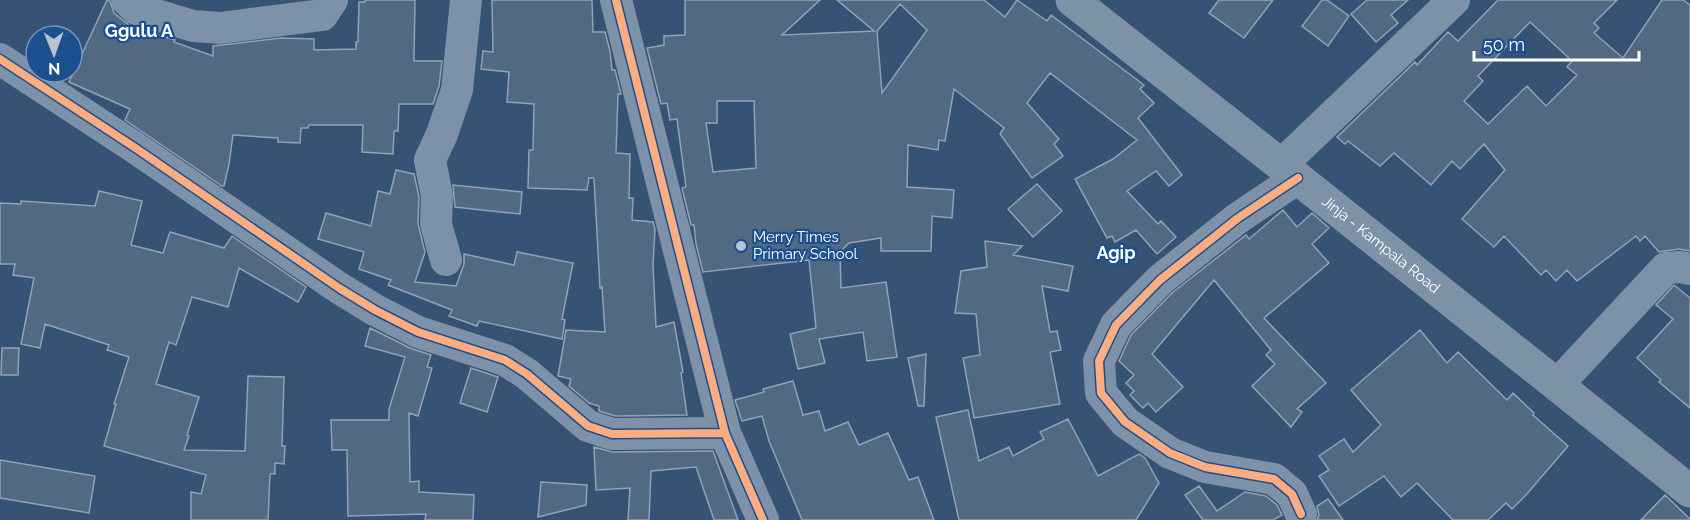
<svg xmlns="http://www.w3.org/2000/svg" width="1690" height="520" font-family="Raleway,sans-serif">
<rect width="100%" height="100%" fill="#365274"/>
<path fill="#526984" stroke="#92a2b6" stroke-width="1.5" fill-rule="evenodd" d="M107 0 110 1 114 13 130 26 175 40 174 42 213 56V46L281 38 314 39V50L356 49V42H358L359 2H365V0H415L414 61H442L439 86 433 104H399L398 131H394L393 154 362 152 363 125H309L308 128H301L300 143 278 142V138L233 135 229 164 224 186H222L125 120 130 109 69 82Z
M492 0H592L593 32H605L610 51 612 70H615L621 94H618L616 153 630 154 629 198H633L632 220 653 222 655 229 653 265 656 327 674 322 683 372 681 373 687 415 615 416 599 411V406L589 403 569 386 571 379 558 376 566 330 605 332 602 287 600 288 594 178H589L587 190 528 188 529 150H533L534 104 507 102 509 72 481 69 483 51 493 52Z
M685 0H820L782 35 874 31 837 0H984L1005 17 1017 0 1047 21 1051 15 1144 85 1140 89 1154 103 1138 118 1182 175 1169 186 1156 171 1127 191 1158 224 1161 221 1176 237 1157 254 1136 230 1115 242 1112 236 1107 238 1075 179 1113 159 1137 140 1050 73 1027 103 1059 139 1054 144 1063 156 1032 178 1000 134 1004 128 954 89 945 141 939 140 938 150 908 145 907 187 954 190 952 218 932 216 931 251H881V238L849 243 840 252 841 288 886 282 897 357 867 361 863 332 819 339 825 363 798 369 790 334 816 328 809 260 703 272 696 244 694 225H691L682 188 686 187 677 119 670 120 667 103 661 104 647 48 664 45V36L685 35ZM900 4 927 30 882 93 877 31ZM717 101H754L756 168 713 172 706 123H717Z
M1219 0H1273L1244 38 1209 13Z
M1322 0H1327L1349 16 1328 46 1302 26Z
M1367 0H1408L1391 15 1398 23 1376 42 1351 14Z
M1498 0H1617L1594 23 1599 28 1594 33 1623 58 1662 0H1683L1690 5V251L1679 249 1659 252 1645 236 1640 241 1636 236 1577 281 1567 270 1556 281 1546 270 1541 275 1504 236 1494 247 1462 219 1505 170 1484 144 1460 169 1452 161 1431 185 1394 153 1380 166 1348 141 1345 144 1337 137 1415 62 1417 65 1448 32 1458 41ZM1530 22 1572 61 1567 67 1577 75 1546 106 1527 86 1488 124 1464 101 1483 81 1478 76Z
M396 170 414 174 419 197 418 224 425 252 415 282 456 286 464 264V254L514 265 517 252 573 263 562 319 565 320 562 339 479 321 477 326 449 316 452 310 388 285 391 280 359 269 364 252 318 239 326 213 371 226 378 191 390 194Z
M1037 184 1062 211 1033 237 1008 209Z
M453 185 522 192 520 214 455 207Z
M99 191 142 201 131 245 163 253 170 232 224 248 232 236 306 287 298 302 239 268 228 307 192 297 176 345 169 342 156 384 199 397 187 435 189 436 184 450 245 451 248 376 284 377 282 446H285L284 464 275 463V474H270L268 520H191V492L201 494 206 475 104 446 116 404H114L129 357 107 350 109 345 45 324 40 348 21 344 34 278 13 275 15 264H0V203L21 204V201L95 206Z
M1283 210 1297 227 1312 213 1329 228 1312 244 1329 263 1264 318 1326 383 1297 409 1302 412 1291 427 1252 386 1275 364 1266 355 1271 350 1214 280 1152 354 1183 387 1156 412 1148 403 1143 408 1130 395 1134 391 1126 383 1134 375 1119 361 1131 335 1172 293 1246 235 1249 239Z
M985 241 1022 246 1013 255 1073 266 1068 291 1042 286 1050 332 1057 331 1061 350 1050 352 1060 404 974 418 963 358 980 355 976 314 955 313 961 271 987 267Z
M1674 285 1690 298V408L1659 382 1661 380 1637 358 1673 319 1656 305Z
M370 328 410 348 431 355 427 367 432 368 418 416 409 413 410 482 419 481V492L474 495 473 520H425L426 514 348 516 347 450H332L331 420H389V409L405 357 365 346Z
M1420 330 1447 363 1458 352 1507 400 1513 393 1534 413 1533 415 1568 446 1526 495 1512 509 1506 503 1488 520H1453L1417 483 1401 497 1384 476 1339 506 1319 476 1329 470 1319 456 1344 439 1353 452 1381 425 1351 390Z
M2 348H19L18 375H1Z
M926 354 924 406H918L908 358Z
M471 368 498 377 487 412 460 403Z
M793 381 803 415 819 411 825 431 848 422 859 445 888 433 909 480 918 477 934 520H802L769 441 762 416 742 421 735 400 764 392 763 389Z
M968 410 979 461 1009 447 1013 456 1044 439 1040 432 1068 419 1098 476 1139 454 1145 458 1159 483 1136 520H959L936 417Z
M594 447 612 452 713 451 738 520H714L696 467 651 471 649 520H628L630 488 596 490Z
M0 460 95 476 89 513 0 498Z
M541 482 587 485 586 505 538 517Z
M1199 486 1217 511 1245 492 1266 496 1277 505 1282 515 1273 520H1203L1185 495Z
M1665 495 1690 519V520H1641Z
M1328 499 1343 520H1317L1319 515 1317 506Z"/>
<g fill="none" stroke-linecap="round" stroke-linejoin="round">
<path stroke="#7d92a8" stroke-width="32" d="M127 0 136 9 193 26 220 28 322 15 332 0
M616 0 725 433 763 520
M0 59 137 149 339 288 375 310 418 332 505 360 527 374 588 426 612 434 725 433
M1281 165 1454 0
M1298 178 1238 218 1160 280 1116 325 1099 361 1101 393 1125 422 1170 453 1205 467 1274 479 1292 494 1301 514
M446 260 436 224 437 196 430 160 442 134 457 90 466 0
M1557 385 1666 268 1680 267 1690 269"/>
<path stroke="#7e92a7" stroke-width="33" id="s1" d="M1072 0 1281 165 1690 491"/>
<g stroke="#1b4f8f" stroke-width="11">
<path id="cycleway" d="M616 0 725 433 763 520
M0 59 137 149 339 288 375 310 418 332 505 360 527 374 588 426 612 434 725 433
M1298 178 1238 218 1160 280 1116 325 1099 361 1101 393 1125 422 1170 453 1205 467 1274 479 1292 494 1301 514"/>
</g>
<use href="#cycleway" stroke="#ffac80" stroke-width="8"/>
</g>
<circle fill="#b9c2ce" stroke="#1b4f8f" stroke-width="2" cx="741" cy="246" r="6"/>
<g text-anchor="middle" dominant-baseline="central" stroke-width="4.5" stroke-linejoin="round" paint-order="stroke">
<g font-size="15" fill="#fff" stroke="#1b4f8f" text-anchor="start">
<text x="753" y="237">Merry Times<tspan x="753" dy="17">Primary School</tspan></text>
</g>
<g font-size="15" fill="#fff" stroke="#1b4f8f">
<text stroke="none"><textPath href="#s1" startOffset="394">Jinja - Kampala Road</textPath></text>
</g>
<g font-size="18" font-weight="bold" fill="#fff" stroke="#1b4f8f">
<text x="139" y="30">Ggulu A</text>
<text x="1116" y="252">Agip</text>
</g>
</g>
<g transform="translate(54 54) rotate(179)"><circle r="28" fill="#1b4f8f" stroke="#7695bc" stroke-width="1.5"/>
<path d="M0-4.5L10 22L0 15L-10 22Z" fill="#b9c2ce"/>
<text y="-9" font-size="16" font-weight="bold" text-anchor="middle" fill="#ffffff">N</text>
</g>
<path d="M1474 51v9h165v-9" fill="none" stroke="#ffffff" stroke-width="3"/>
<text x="1483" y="51" font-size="18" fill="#ffffff" stroke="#1b4f8f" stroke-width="4.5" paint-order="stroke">50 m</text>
</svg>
